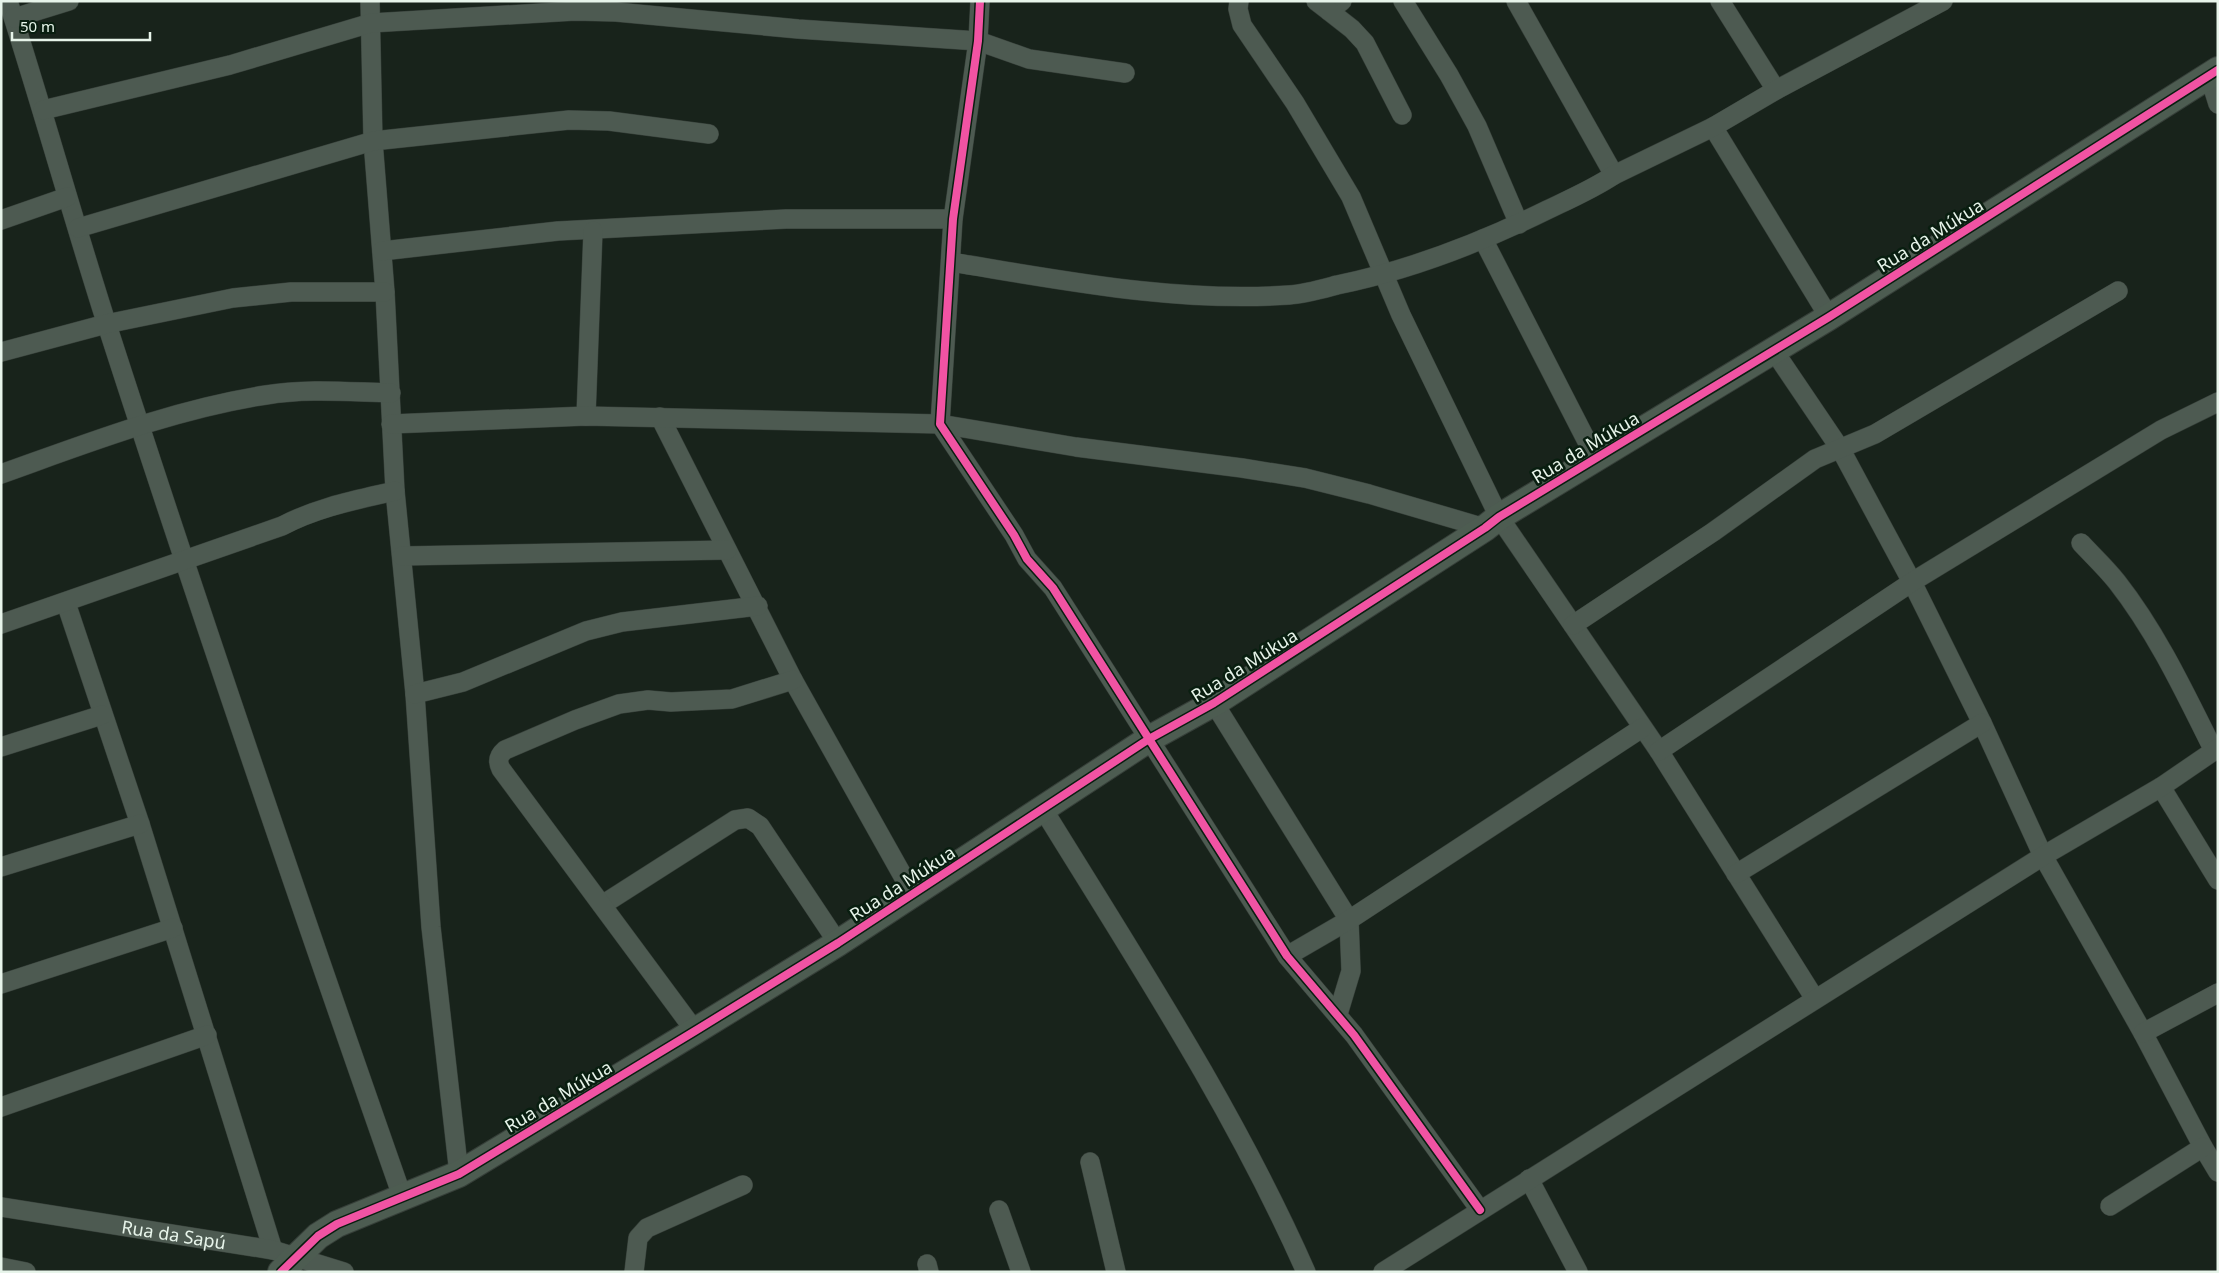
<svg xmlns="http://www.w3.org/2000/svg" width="2219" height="1273" font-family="'Noto Sans',sans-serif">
<rect width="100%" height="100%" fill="#18231b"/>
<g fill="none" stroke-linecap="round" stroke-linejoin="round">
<g stroke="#363f39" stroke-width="20">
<g id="street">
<path d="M8 1C43 110 73 219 108 328 202 619 301 908 402 1196"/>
<path d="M370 1 373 141 385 292 395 491 415 694 431 927 459 1174"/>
<path d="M980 1 978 41 953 219 940 424 1014 535 1027 559 1053 588 1287 956 1354 1035 1480 1210"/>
<path d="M1239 1 1238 9 1242 25 1295 103 1351 197 1401 315 1499 517 1659 751 1815 999"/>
<path d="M1316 1 1329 11 1342 1"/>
<path d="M1403 1 1449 75 1477 126 1519 224"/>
<path d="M1516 1 1614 175"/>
<path d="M1720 1 1776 90"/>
<path d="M1329 11 1352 29 1365 43 1402 115"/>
<path d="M14 18 69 1"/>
<path d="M2209 75 2218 104"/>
<path d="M43 110 230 65 371 23 575 11 616 12 798 29 978 41 1029 59 1125 73"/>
<path d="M1713 127 1829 317"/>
<path d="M1 220 67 197"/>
<path d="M78 228 373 141 569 120 609 121 709 134"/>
<path d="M1483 239 1596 459"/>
<path d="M382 251 558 231 786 219H953"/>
<path d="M951 262C1062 280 1176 303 1289 295 1305 294 1322 289 1337 285 1411 270 1480 243 1547 210 1570 199 1593 189 1614 175L1713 127 1776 90 1943 1"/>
<path d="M1774 351 1841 450 1912 582 1982 723 2043 856 2143 1033 2203 1147 2218 1172"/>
<path d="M1 352 106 324 233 298 291 292H385"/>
<path d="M586 416 593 231"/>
<path d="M660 417 793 680 913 894"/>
<path d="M391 424 586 416 940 424 1076 447 1242 468 1305 478 1369 494 1485 528"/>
<path d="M1 474C88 443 175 409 266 395 307 388 349 392 391 393"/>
<path d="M2081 543C2093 556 2106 568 2117 582 2157 633 2185 693 2214 751"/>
<path d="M402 556 727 550"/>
<path d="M66 603 140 824 273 1250"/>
<path d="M1 624 282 526C318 507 356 500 395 491"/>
<path d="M1573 625 1713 532 1815 459 1875 434 2118 291"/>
<path d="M415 694 463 682 586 631 622 622 758 606"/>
<path d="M1214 703 1349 920 1351 971 1338 1014"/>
<path d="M1 747 102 715"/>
<path d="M1659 751 1912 582 2161 430 2218 402"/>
<path d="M2161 787 2218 880"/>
<path d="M1043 809C1136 960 1234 1109 1306 1272"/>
<path d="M1 867 140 824"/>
<path d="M1736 874 1982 723"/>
<path d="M602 905 735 820 748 818 760 826 838 943"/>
<path d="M1287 956 1349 920 1642 728"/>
<path d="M1 984 173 928"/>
<path d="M695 1031 501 769C497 761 498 756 505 750L575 720 619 704 648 700 671 702 732 699 793 680"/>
<path d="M2143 1033 2218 993"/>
<path d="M1 1107 207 1035"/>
<path d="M1090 1162 1116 1272"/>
<path d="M1529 1179 1578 1272"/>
<path d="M2110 1206 2203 1147"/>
<path id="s1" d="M1 1207 273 1250 344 1272"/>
<path d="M999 1210 1021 1272"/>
<path d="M927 1264 929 1272"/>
<path d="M1 1267 26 1272"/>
<path d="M634 1272 638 1238 647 1228 743 1185"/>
<path d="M1383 1272 2043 856 2161 787 2218 748"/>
</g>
</g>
<g stroke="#363f39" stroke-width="28">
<path id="secondary" d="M281 1272 318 1236 337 1224 459 1174 695 1031 838 943 1149 739 1214 703 1485 528 1499 517 1829 317 2218 70"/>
</g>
<use href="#street" stroke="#4d5a51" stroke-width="19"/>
<use href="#secondary" stroke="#4d5c51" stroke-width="26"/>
<g stroke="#091e10" stroke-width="11">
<path id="cycleway" d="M980 1 978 41 953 219 940 424 1014 535 1027 559 1053 588 1287 956 1354 1035 1480 1210
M281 1272 318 1236 337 1224 459 1174 695 1031 838 943 1149 739 1214 703 1485 528 1499 517 1829 317 2218 70"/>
</g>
<use href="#cycleway" stroke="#f153a3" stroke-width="8"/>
</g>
<g text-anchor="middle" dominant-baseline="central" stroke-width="5" stroke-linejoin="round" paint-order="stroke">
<g font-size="18" fill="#e7f4ea" stroke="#091e10">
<text transform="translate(1930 235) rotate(-32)">Rua da Múkua</text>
<text transform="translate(1585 447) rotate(-31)">Rua da Múkua</text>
<text transform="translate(1244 665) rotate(-32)">Rua da Múkua</text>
<text transform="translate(902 883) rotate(-33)">Rua da Múkua</text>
<text transform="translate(558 1096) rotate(-31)">Rua da Múkua</text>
<text stroke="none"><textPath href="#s1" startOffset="175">Rua da Sapú</textPath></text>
</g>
</g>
<rect width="2219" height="1273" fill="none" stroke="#e7f4ea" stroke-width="5"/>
<path d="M12 32v8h138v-8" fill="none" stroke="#e7f4ea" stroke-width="2.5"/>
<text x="20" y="32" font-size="15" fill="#e7f4ea" stroke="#091e10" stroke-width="4" paint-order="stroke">50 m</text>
</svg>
